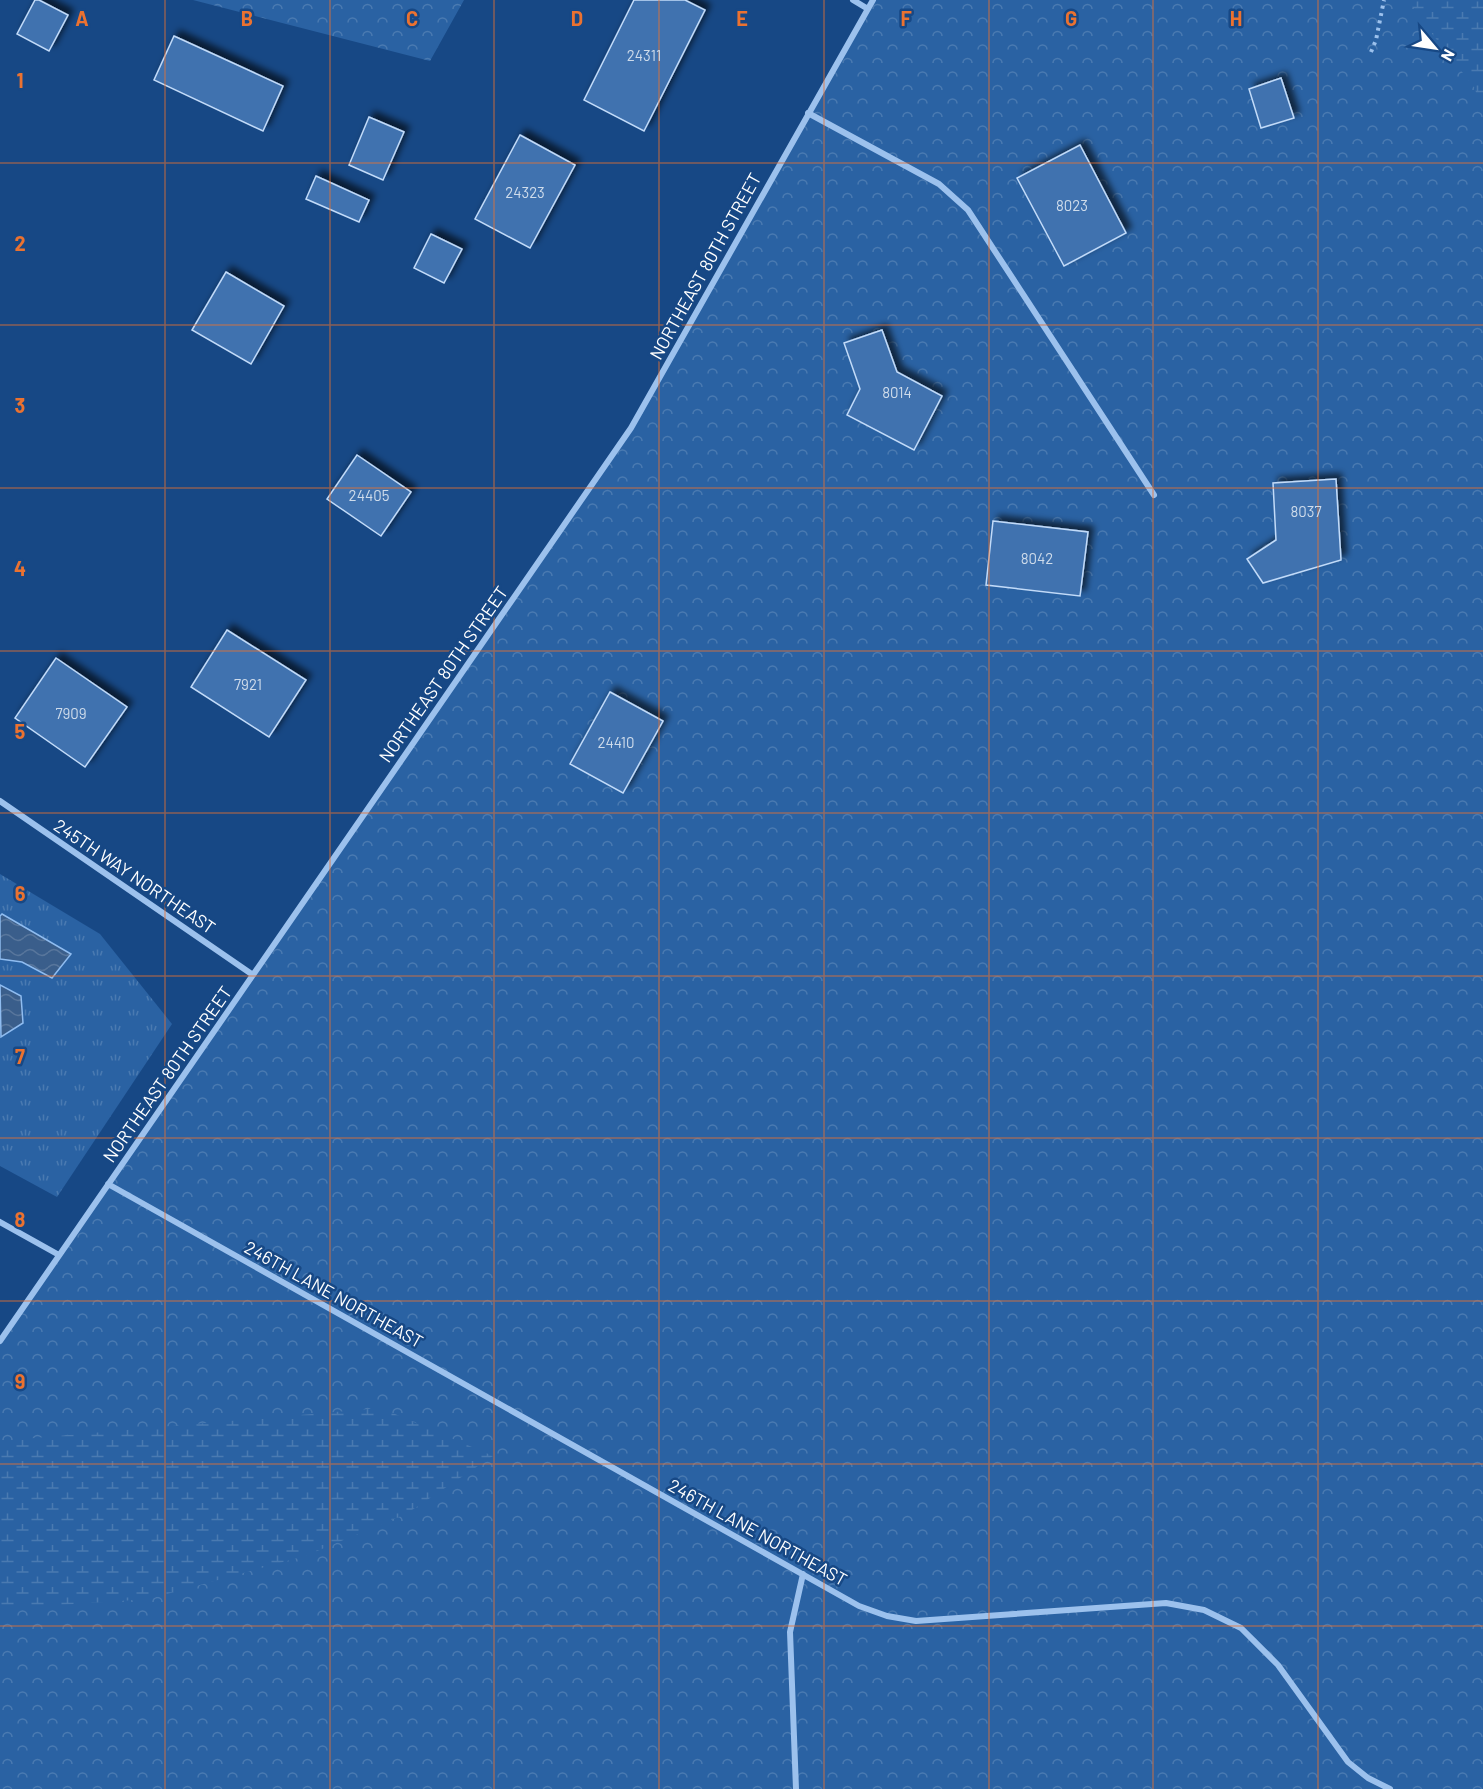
<svg xmlns="http://www.w3.org/2000/svg" width="1483" height="1789" font-family="Barlow,sans-serif">
<defs>
<pattern id="grass-tufts" width="24" height="20" patternUnits="userSpaceOnUse" patternTransform="scale(1.5)"><rect width="24" height="20" fill="#2a62a3"/><path d="M3 7l-1-3M5 7V3M7 7l1-3M15 17l-1-3M17 17v-4M19 17l1-3" fill="none" stroke="#4a7ab1"/></pattern>
<pattern id="forest-crowns" width="20" height="18" patternUnits="userSpaceOnUse" patternTransform="scale(1.5)"><rect width="20" height="18" fill="#2a62a3"/><path d="M2 6a3 3 0 1 1 6 0M12 15a3 3 0 1 1 6 0" fill="none" stroke="#4a7ab1"/></pattern>
<pattern id="wetland-marsh" width="20" height="14" patternUnits="userSpaceOnUse" patternTransform="scale(1.5)"><rect width="20" height="14" fill="#2a62a3"/><path d="M1 5h8M5 5V1M11 12h8M15 12V8" fill="none" stroke="#4a7ab1"/></pattern>
<pattern id="water-waves" width="16" height="10" patternUnits="userSpaceOnUse" patternTransform="scale(1.5)"><rect width="16" height="10" fill="#3a5e8b"/><path d="M0 5q4-4 8 0t8 0" fill="none" stroke="#58769c"/></pattern>
<filter id="shadow"><feDropShadow dx="5.5" dy="-5.5" stdDeviation="3" flood-color="#0009"/></filter>
</defs>
<rect width="100%" height="100%" fill="#174885"/>
<path fill="url(#grass-tufts)" d="M0 874 100 934 172 1024 57 1197 0 1166Z"/>
<path fill="url(#forest-crowns)" d="M193 0H464L430 61Z
M873 0H1483V1789H0V1341L631 428Z"/>
<path fill="url(#wetland-marsh)" d="M1408 0H1483V110L1474 87 1433 35Z
M381 1408 493 1456 406 1514 305 1556 149 1599 0 1609V1441Z"/>
<path fill="url(#water-waves)" stroke="#8fbcf0" stroke-width="1.5" d="M2 914 71 954 52 978 22 962 0 959V916Z
M0 985 21 996 23 1023 1 1037Z"/>
<path fill="#4072af" stroke="#c2dbf9" stroke-width="1.5" filter="url(#shadow)" d="M35 0H39L68 15 49 51 17 34Z
M634 0H685L705 10 644 131 584 100Z
M174 36 283 86 263 131 154 80Z
M1281 78 1294 118 1261 128 1249 89Z
M369 117 404 132 383 180 349 165Z
M520 135 575 165 530 248 475 219Z
M1080 145 1126 233 1064 266 1017 178Z
M316 176 369 200 359 222 306 199Z
M431 234 462 249 444 283 414 268Z
M226 272 284 306 251 364 192 330Z
M882 330 897 372 942 396 914 450 847 415 860 389 844 343Z
M357 455 411 492 381 536 327 499Z
M1336 479 1341 560 1263 583 1247 559 1276 540 1273 483Z
M993 521 1088 532 1080 596 986 585Z
M227 630 306 680 269 737 191 687Z
M56 658 127 707 85 767 15 718Z
M610 692 663 721 623 793 570 764Z"/>
<g fill="none" stroke-linecap="round" stroke-linejoin="round">
<path stroke="#9cc1ed" stroke-width="4" stroke-dasharray="3 4.5" stroke-linecap="butt" d="M1371 52 1376 40 1384 0"/>
<path stroke="#9cc1ed" stroke-width="6" d="M853 0 868 9
M808 113 939 184 968 210 1154 495
M0 801 253 975
M108 1184 859 1606 887 1616 916 1621 1166 1603 1204 1610 1241 1628 1278 1665 1348 1762 1368 1778 1390 1789
M0 1222 59 1255
M0 1341 631 428 873 0
M796 1789 790 1632 803 1574"/>
</g>
<path fill="none" stroke="#eb7230" stroke-width="1.5" stroke-opacity="0.55" d="M165 0V1789M330 0V1789M494 0V1789M659 0V1789M824 0V1789M989 0V1789M1153 0V1789M1318 0V1789M0 163H1483M0 325H1483M0 488H1483M0 651H1483M0 813H1483M0 976H1483M0 1138H1483M0 1301H1483M0 1464H1483M0 1626H1483"/>
<g text-anchor="middle" dominant-baseline="central" stroke-width="5" stroke-linejoin="round" paint-order="stroke">
<g font-size="15" fill="#cfdceb">
<text x="644" y="55">24311</text>
<text x="525" y="192">24323</text>
<text x="1072" y="205">8023</text>
<text x="897" y="392">8014</text>
<text x="369" y="495">24405</text>
<text x="1306" y="511">8037</text>
<text x="1037" y="558">8042</text>
<text x="248" y="684">7921</text>
<text x="71" y="713">7909</text>
<text x="616" y="742">24410</text>
</g>
<g font-size="18" fill="#fff" stroke="#174885">
<text transform="translate(705 266) rotate(-61)">NORTHEAST 80TH STREET</text>
<text transform="translate(443 674) rotate(-55)">NORTHEAST 80TH STREET</text>
<text transform="translate(135 876) rotate(34)">245TH WAY NORTHEAST</text>
<text transform="translate(167 1074) rotate(-55)">NORTHEAST 80TH STREET</text>
<text transform="translate(334 1294) rotate(29)">246TH LANE NORTHEAST</text>
<text transform="translate(758 1532) rotate(29)">246TH LANE NORTHEAST</text>
</g>
</g>
<g font-size="20" text-anchor="middle" font-weight="bold" fill="#eb7230" stroke="#174885" stroke-width="5" stroke-linejoin="round" paint-order="stroke">
<text x="82" y="26">A</text>
<text x="247" y="26">B</text>
<text x="412" y="26">C</text>
<text x="577" y="26">D</text>
<text x="742" y="26">E</text>
<text x="906" y="26">F</text>
<text x="1071" y="26">G</text>
<text x="1236" y="26">H</text>
<text x="20" y="88">1</text>
<text x="20" y="251">2</text>
<text x="20" y="413">3</text>
<text x="20" y="576">4</text>
<text x="20" y="739">5</text>
<text x="20" y="901">6</text>
<text x="20" y="1064">7</text>
<text x="20" y="1227">8</text>
<text x="20" y="1389">9</text>
</g>
<g transform="translate(1435 48) rotate(119)" stroke="#174885" stroke-width="4.5" paint-order="stroke">
<path d="M0-4.5L10 22L0 15L-10 22Z" fill="#ffffff"/>
<text y="-9" font-size="16" font-weight="bold" text-anchor="middle" fill="#ffffff">N</text>
</g>
</svg>
